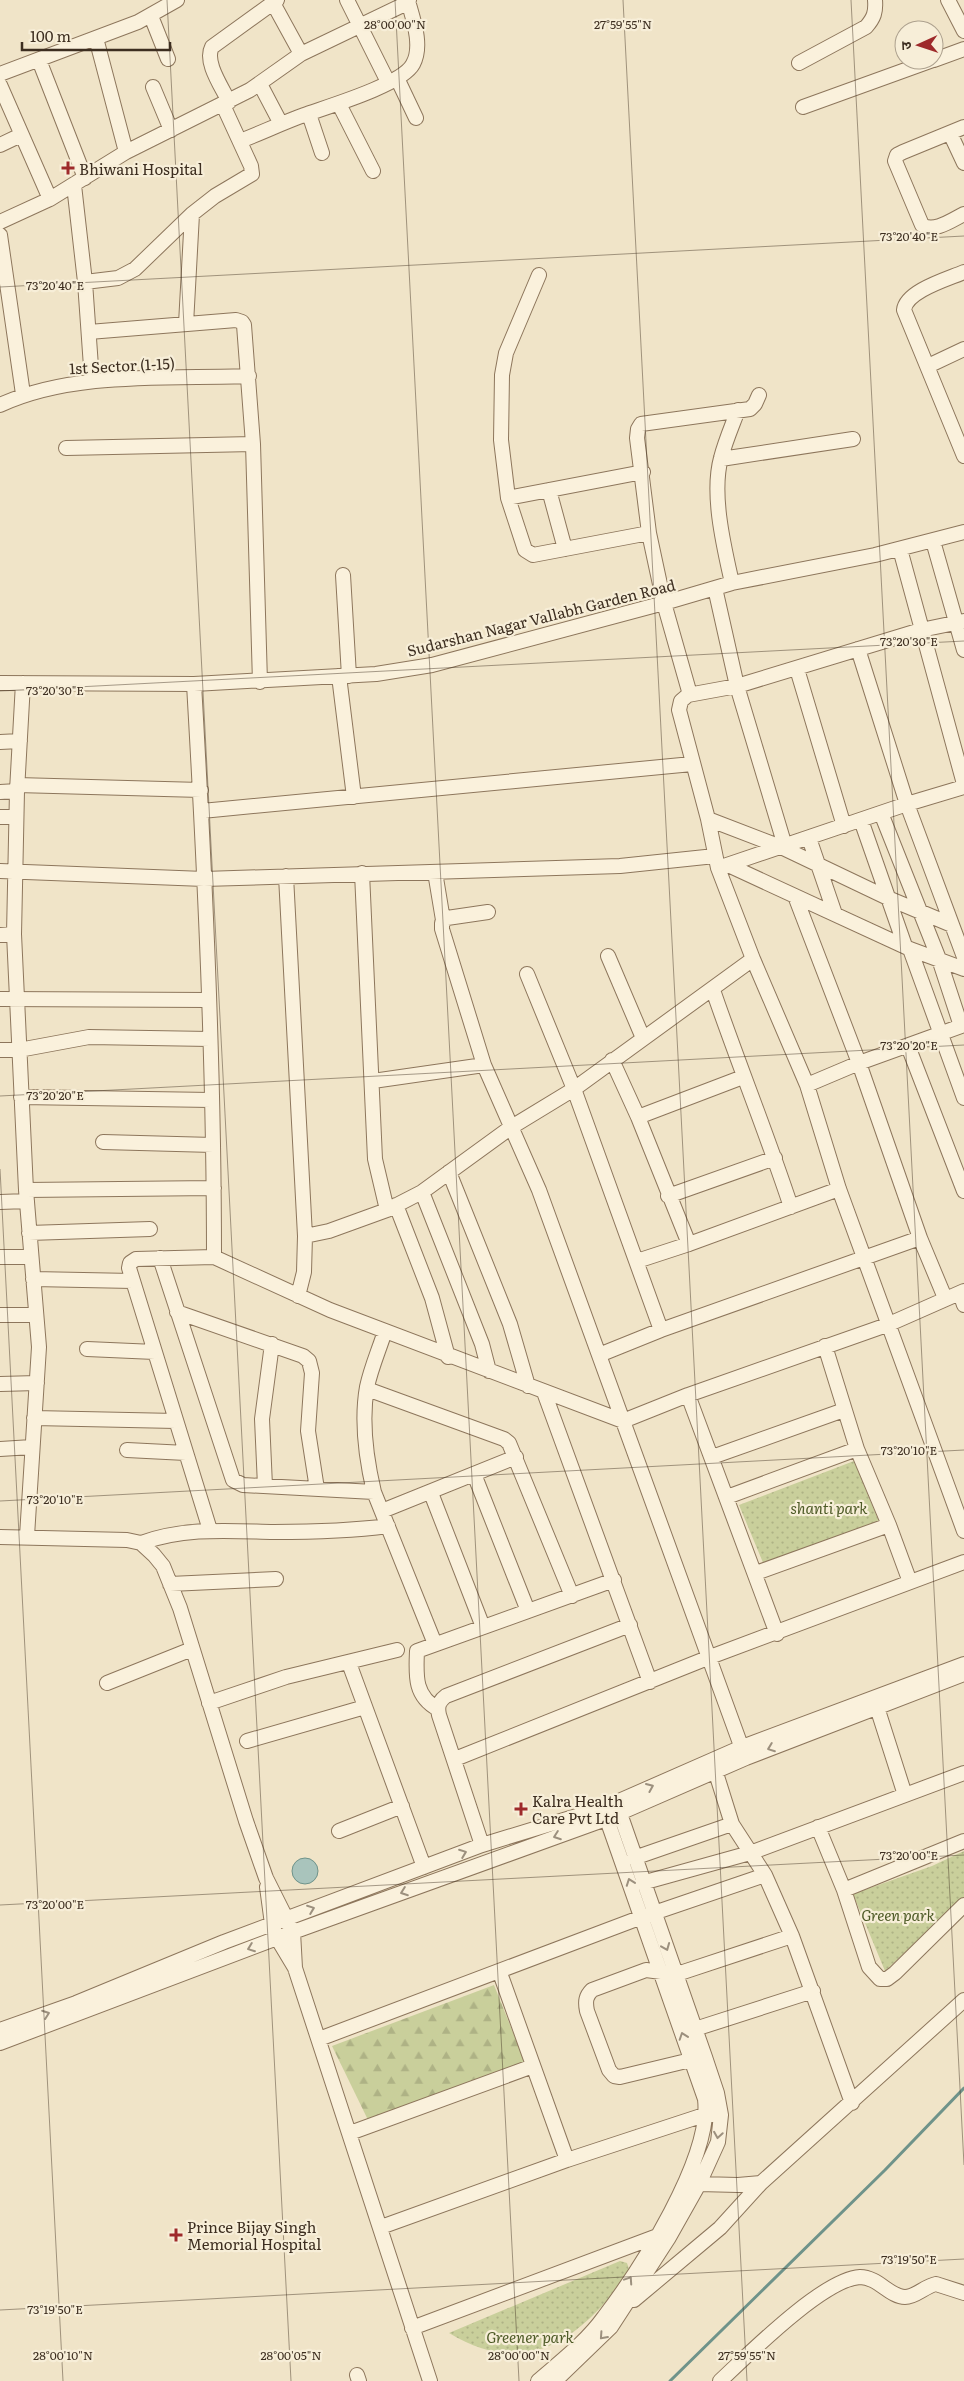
<svg xmlns="http://www.w3.org/2000/svg" width="964" height="2381" font-family="Literata,'Noto Sans Devanagari',serif">
<defs>
<pattern id="grass-dots" width="8" height="8" patternUnits="userSpaceOnUse" patternTransform="scale(1.25)"><rect width="8" height="8" fill="#c9cf9b"/><path d="M2 2h.1M6 6h.1" fill="none" stroke="#aeb285" stroke-width="1.8" stroke-linecap="round"/></pattern>
<pattern id="forest-firs" width="22" height="20" patternUnits="userSpaceOnUse" patternTransform="scale(1.25)"><rect width="22" height="20" fill="#c9cf9b"/><path d="M5 1l3.5 6h-7zM16 11l3.5 6h-7z" fill="#aeb285"/></pattern>
</defs>
<rect width="100%" height="100%" fill="#f0e4c8"/>
<path fill="url(#grass-dots)" d="M854 1461 880 1524 764 1565 739 1505Z
M964 1851V1897L885 1971 853 1894 932 1866Z
M620 2261 627 2263 630 2272C581 2338 528 2381 449 2333Z"/>
<path fill="url(#forest-firs)" d="M494 1985 528 2070 369 2122 332 2046Z"/>
<path fill="#a9c4bc" stroke="#6f938a" d="M292 1871a13 13 0 1 1 26 0a13 13 0 1 1-26 0Z"/>
<g fill="none" stroke-linecap="round" stroke-linejoin="round">
<path stroke="#6f938a" stroke-width="3" d="M670 2381 885 2170 964 2088"/>
<g stroke="#8d765c" stroke-width="16">
<path id="minor" d="M347 0 388 82
M948 0 964 31
M273 3 301 54
M151 16 168 59
M96 38 126 152
M39 60 85 178
M934 60 964 49
M799 63 866 27C874 18 876 12 875 0
M0 74 138 22 177 0
M397 78 416 118
M260 84 281 124
M0 85 50 199
M153 87 171 130
M229 102C222 87 204 62 212 47L277 0
M339 104 373 171
M803 107 933 60
M309 114 322 153
M964 127 903 152 897 155 895 161 922 225C934 233 952 220 964 214
M950 133 964 163
M240 141C261 133 282 123 304 115 326 107 402 85 413 64 423 46 413 19 408 1
M0 145 21 135
M74 185 85 282 92 381
M0 222 50 199 126 152 250 90 301 54 403 5 409 0
M0 235 23 394
M964 272C948 279 906 291 904 310L964 456
M539 275 506 353 502 375 501 440 508 498 525 550 533 555 649 533
M85 282 118 278 135 269 192 214 215 196 252 174 251 166 223 105
M186 324 192 214
M89 332 236 320 242 322 244 325 253 444 260 682
M928 366 964 349
M0 405C73 371 169 379 249 376
M66 448 253 444
M721 459 853 439
M549 490 565 549
M508 498 643 472
M933 541 964 650
M900 549 964 784
M343 575 349 676
M732 583C724 547 711 494 721 458 725 442 732 426 738 410
M715 588 737 686 785 846
M858 649 907 804 964 957
M797 669 844 826
M339 676 354 797
M0 683 194 684 376 674 432 665 664 603 732 583 875 555 964 532
M23 683 17 791 14 934 26 1190 39 1347 27 1536
M194 684C205 875 214 1066 214 1257
M688 695 737 686 921 630 964 621
M0 742 20 741
M17 785 201 790
M0 792 17 791
M202 811 692 764
M881 813 939 959 961 1026
M0 817H16
M708 819 781 847 890 899 952 925
M861 820 905 946
M809 838 835 914
M728 865 910 949 964 969
M718 868 907 804 964 787
M0 871 204 879 620 866 715 856
M435 872 443 920
M362 873 375 1159 387 1210
M286 876 305 1236 304 1272 298 1296
M488 912 447 918 442 923V929L484 1065 539 1190 744 1754
M0 935 14 934
M910 949 964 1098
M608 956 643 1038
M753 959 807 1085 839 1189 964 1531
M527 974 574 1089 661 1330
M713 990C738 1063 767 1134 791 1207
M0 999 208 1000
M908 1046 964 1191
M0 1050H19L89 1037 210 1039
M612 1060 638 1117 689 1244
M373 1081 484 1065
M807 1085 859 1063 964 1025
M21 1097 211 1100
M638 1117 743 1077
M103 1142 213 1145
M449 1172 510 1324 528 1386
M26 1190 214 1188
M422 1192 482 1344 489 1371
M668 1196 775 1158
M0 1202 27 1201
M396 1205 432 1298 448 1357
M29 1233 150 1229
M305 1236 329 1231 387 1210 422 1192 510 1128 574 1089 753 959 718 868 708 819 679 710 681 701 688 695 689 691 664 603 649 533 637 438 638 429 641 424 750 409 755 404 759 395
M920 1238 945 1298
M0 1257H31
M160 1258 233 1480 243 1485 374 1492
M637 1261 689 1244 839 1189
M33 1279 133 1281
M960 1293 964 1305
M177 1312 303 1356 309 1361 312 1373 308 1431 317 1489
M0 1315H36
M385 1331C379 1350 371 1368 367 1387 361 1421 366 1458 374 1492L435 1644
M825 1346 857 1449 889 1525 910 1582
M87 1349 155 1352
M599 1355 661 1330 920 1238 859 1063 795 896
M0 1384 37 1383
M367 1389 504 1439 509 1443 572 1596
M544 1392 650 1682
M688 1395 777 1634
M34 1418 176 1421
M0 1449 32 1447
M127 1450 186 1453
M712 1457 844 1410
M474 1474 528 1611
M265 1486 262 1419 272 1344
M431 1493 483 1627
M727 1497 857 1449
M382 1511 516 1457
M210 1530 129 1268 130 1263 136 1259 214 1257 330 1310 623 1421 688 1395 887 1325 964 1291
M0 1537 127 1540 141 1543 154 1555 163 1566 180 1608 246 1821 266 1878 293 1932 295 1968
M141 1543C185 1527 229 1531 274 1532 312 1532 350 1531 388 1526
M756 1573 889 1525
M170 1584 276 1579
M349 1663 424 1867
M107 1683 192 1649
M875 1701 905 1795
M209 1703 286 1677 397 1650
M438 1709C414 1696 416 1675 417 1651L614 1580
M247 1741 365 1707
M455 1759 710 1657 964 1562
M716 1773 732 1824 765 1875 792 1936 852 2103
M818 1827 844 1890 869 1967 880 1979H887L895 1973 964 1905
M339 1831 402 1806
M482 1845 439 1715C437 1706 439 1701 446 1696L630 1625
M634 1858 732 1824
M642 1883 750 1853 964 1773
M267 1887 272 1924 277 1938 295 1968 430 2381
M844 1890 964 1841
M500 1973 567 2160
M695 2029 813 1991
M0 2030 76 2003 224 1942 482 1845 603 1808 742 1747 964 1664
M319 2039 642 1917 765 1875
M0 2043 293 1932 606 1819 746 1758 964 1674
M699 2058 620 2077 614 2076 609 2070 587 2011C585 2001 586 1996 592 1990L646 1970 677 1974 792 1936
M350 2133 533 2066
M699 2184 738 2185 761 2183
M381 2227 567 2160 707 2114 714 2115
M634 2300 720 2228 761 2183 964 2000
M412 2328 660 2235
M357 2375 359 2381
M538 2381C561 2361 586 2342 604 2317 640 2270 712 2158 705 2099L604 1811
M555 2381 611 2327 668 2239 699 2184 718 2142 721 2115 717 2093 705 2057 617 1805
M720 2381C748 2355 823 2279 860 2277 878 2277 890 2297 905 2297 916 2297 925 2286 936 2284L964 2293"/>
</g>
<use href="#minor" stroke="#faf1dc" stroke-width="14"/>
</g>
<defs><path id="oneway-chevron" d="M-2-3.5L2.5 0L-2 3.5" fill="none" stroke-width="1.6" stroke-linecap="round" stroke-linejoin="round" transform="scale(1.25)"/></defs>
<g stroke="#9c907e">
<use href="#oneway-chevron" transform="translate(771 1748) rotate(159)"/>
<use href="#oneway-chevron" transform="translate(650 1787) rotate(-23)"/>
<use href="#oneway-chevron" transform="translate(557 1836) rotate(160)"/>
<use href="#oneway-chevron" transform="translate(463 1853) rotate(-21)"/>
<use href="#oneway-chevron" transform="translate(630 1882) rotate(-110)"/>
<use href="#oneway-chevron" transform="translate(404 1892) rotate(160)"/>
<use href="#oneway-chevron" transform="translate(311 1909) rotate(-21)"/>
<use href="#oneway-chevron" transform="translate(666 1947) rotate(68)"/>
<use href="#oneway-chevron" transform="translate(251 1948) rotate(159)"/>
<use href="#oneway-chevron" transform="translate(46 2014) rotate(-20)"/>
<use href="#oneway-chevron" transform="translate(683 2036) rotate(-109)"/>
<use href="#oneway-chevron" transform="translate(718 2135) rotate(99)"/>
<use href="#oneway-chevron" transform="translate(629 2280) rotate(-56)"/>
<use href="#oneway-chevron" transform="translate(603 2336) rotate(132)"/>
</g>
<path fill="none" stroke="#3d2e20" stroke-width="1" stroke-opacity="0.45" d="M167 0 291 2381M395 0 519 2381M623 0 747 2381M851 0 964 2165M0 287 964 236M0 691 964 641M0 1096 964 1045M0 1169 63 2381M0 1501 964 1450M0 1905 964 1855M0 2310 964 2259"/>
<g fill="#9e2a2b" stroke="#f7eed8" stroke-width="2">
<path d="M65.5 160.5h5v5h5v5h-5v5h-5v-5h-5v-5h5z"/>
<path d="M518.5 1801.5h5v5h5v5h-5v5h-5v-5h-5v-5h5z"/>
<path d="M173.5 2227.5h5v5h5v5h-5v5h-5v-5h-5v-5h5z"/>
</g>
<g text-anchor="middle" dominant-baseline="central" stroke-width="4.5" stroke-linejoin="round" paint-order="stroke">
<g font-size="15" fill="#3d2e20" stroke="#f7eed8" text-anchor="start">
<text x="79" y="168">Bhiwani Hospital</text>
<text x="532" y="1800">Kalra Health<tspan x="532" dy="17">Care Pvt Ltd</tspan></text>
<text x="187" y="2226">Prince Bijay Singh<tspan x="187" dy="17">Memorial Hospital</tspan></text>
</g>
<g font-size="15" fill="#3d2e20" stroke="#f7eed8">
<text transform="translate(122 365) rotate(-3)">1st Sector (1-15)</text>
<text transform="translate(541 617) rotate(-14)">Sudarshan Nagar Vallabh Garden Road</text>
</g>
<g font-size="15" font-style="italic" fill="#4d5a26" stroke="#f7eed8">
<text x="829" y="1507">shanti park</text>
<text x="898" y="1914">Green park</text>
<text x="530" y="2336">Greener park</text>
</g>
</g>
<g font-size="12" text-anchor="middle" fill="#3d2e20" stroke="#f7eed8" stroke-width="4.5" stroke-linejoin="round" paint-order="stroke">
<text x="395" y="29">28°00'00"N</text>
<text x="623" y="29">27°59'55"N</text>
<text x="909" y="241">73°20'40"E</text>
<text x="55" y="290">73°20'40"E</text>
<text x="909" y="646">73°20'30"E</text>
<text x="55" y="695">73°20'30"E</text>
<text x="909" y="1050">73°20'20"E</text>
<text x="55" y="1100">73°20'20"E</text>
<text x="909" y="1455">73°20'10"E</text>
<text x="55" y="1504">73°20'10"E</text>
<text x="909" y="1860">73°20'00"E</text>
<text x="55" y="1909">73°20'00"E</text>
<text x="909" y="2264">73°19'50"E</text>
<text x="55" y="2314">73°19'50"E</text>
<text x="63" y="2360">28°00'10"N</text>
<text x="291" y="2360">28°00'05"N</text>
<text x="519" y="2360">28°00'00"N</text>
<text x="747" y="2360">27°59'55"N</text>
</g>
<g transform="translate(919 45) rotate(267)"><circle r="24" fill="#f7eed8" stroke="#ada18e"/>
<path d="M0-4L9 19L0 12L-9 19Z" fill="#9e2a2b"/>
<text y="-8" font-size="14" font-weight="bold" text-anchor="middle" fill="#3d2e20">उ</text>
</g>
<path d="M22 42v8h148v-8" fill="none" stroke="#3d2e20" stroke-width="2.5"/>
<text x="30" y="42" font-size="15" fill="#3d2e20" stroke="#f7eed8" stroke-width="4" paint-order="stroke">100 m</text>
</svg>
